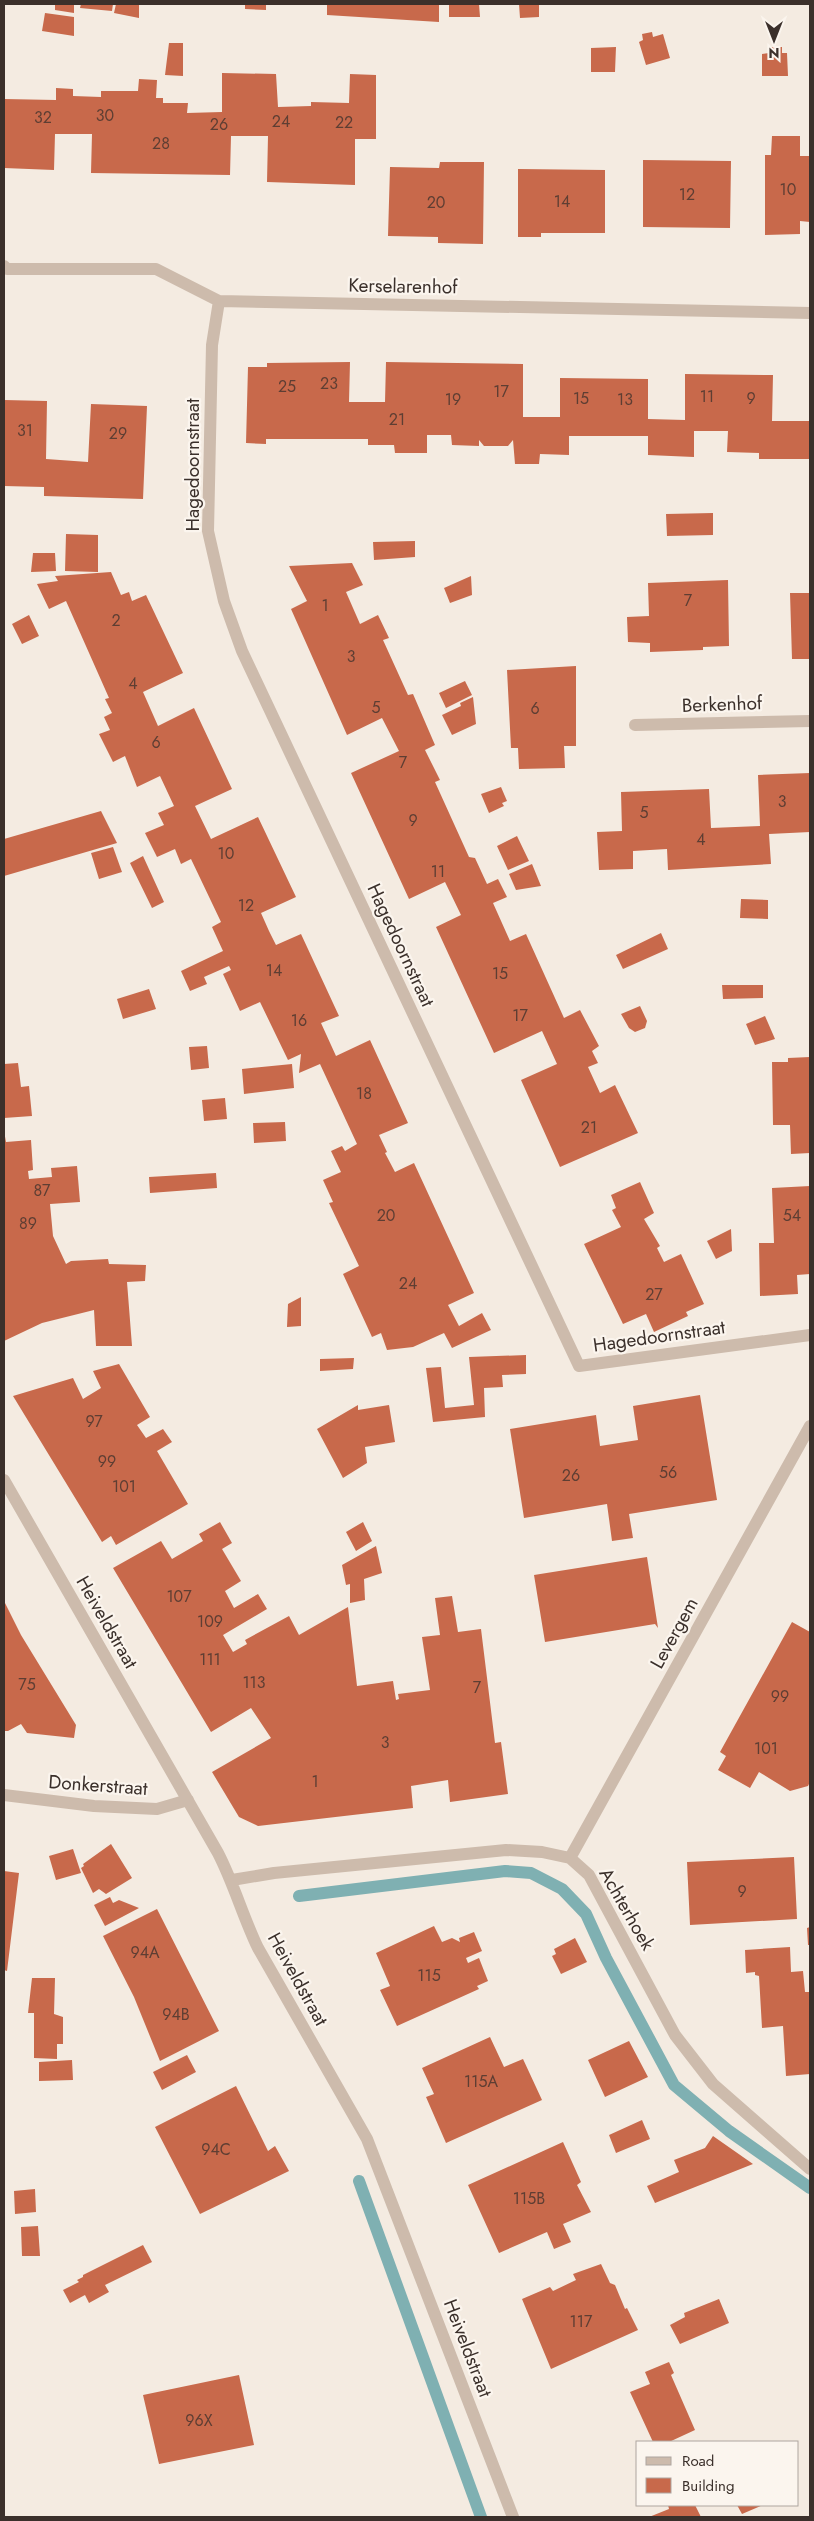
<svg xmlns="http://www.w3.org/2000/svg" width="814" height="2521" font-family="Jost,sans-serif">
<rect width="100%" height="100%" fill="#f4ebe1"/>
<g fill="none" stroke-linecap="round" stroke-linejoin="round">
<path stroke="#7fb0b2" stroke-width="12" d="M299 1896 505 1871 531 1873 562 1889 586 1914 606 1958 674 2085 729 2131 810 2188
M359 2181 481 2517"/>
</g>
<path fill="#c8694b" d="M55 4H74V13L55 10Z
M81 4H113L112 11 80 8Z
M116 4H139V18L114 13Z
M245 4H266V10L245 9Z
M327 4H439V22L327 15Z
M449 4H479L480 17H449Z
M519 4H539V17L520 18Z
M45 13 74 17V36L42 31Z
M652 32 653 37 663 34 670 58 646 65 639 42 643 40 642 34Z
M169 43H183V76L165 75Z
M616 47 615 72H591V48Z
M769 47H782V53H787L788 76H762V54L769 53Z
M222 73 276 74 278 107 311 106V102L349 103 350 74 376 75V139H355V185L267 182 268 136H231L230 175 91 173 92 134H55L54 170 4 168V99L56 100V88L73 89V96L101 97V91H138L139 79 157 80 156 98H163V103H188L187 113 222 112Z
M772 136H800V156H810V222L800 221V234L765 235V155H771Z
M643 160 731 161 730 228 643 227Z
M440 162H484L483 244 438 243V237L388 236 390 167 439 168Z
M518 169 605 170V233H541V237H518Z
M350 362 349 402H385L386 362 523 364V417H560V378L648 379V419L685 420V374L773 375 772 421H810V459H759V453L727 452 728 431H694V457L648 455V436H569V455L540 454 539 464H515L513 440 508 446H484L479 440V446L452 445 451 435H427V453H395L394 445H368V439H266V444L246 443 248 367H267V363Z
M4 400 47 401 46 459 88 462 91 404 147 406 143 499 44 496V487L4 486Z
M713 513V535L667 536 666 514Z
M66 534 98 535V572L65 571Z
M415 541V557L374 560 373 542Z
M33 553H55L56 571 31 572Z
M352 563 363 585 346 592 360 624 378 615 389 638 383 640 408 695 413 694 435 745 425 750 440 780 435 782 469 857 475 858 487 884 498 879 507 897 493 903 510 941 526 934 564 1018 580 1010 599 1046 592 1051 598 1063 588 1067 600 1093 615 1085 638 1133 560 1167 521 1080 557 1064 542 1031 494 1053 436 927 461 915 445 882 409 899 351 773 399 751 382 718 347 735 291 609 307 601 289 566Z
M111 572 121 595 129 592 132 601 146 595 183 673 143 692 158 726 194 708 232 789 195 806 211 839 258 817 296 897 261 913 269 931 276 945 301 934 339 1016 321 1023 336 1056 370 1040 408 1123 379 1135 387 1152 385 1153 395 1172 414 1163 474 1293 448 1305 459 1326 482 1313 491 1330 452 1348 444 1333 413 1347 387 1350 381 1333 372 1337 343 1274 359 1266 329 1203 333 1202 323 1180 341 1172 331 1151 342 1146 345 1151 357 1144 320 1064 299 1073 301 1054 288 1060 260 1002 240 1011 223 974 231 970 229 966 204 977 207 984 190 991 181 971 223 951 212 927 221 922 191 859 181 864 175 849 157 857 145 833 164 825 158 813 174 806 160 776 137 787 125 756 113 762 99 734 110 730 104 717 112 713 105 699 109 698 66 601 49 609 37 584 58 581 55 576Z
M471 576 472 595 450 603 444 588Z
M728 580 729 646 703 647V650L650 652V643L628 642 627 617 649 616 648 583Z
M790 593H810V659H792Z
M29 615 39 636 22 644 12 624Z
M576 666V746H564L565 768 519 769 518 748H511L507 670Z
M465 681 472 695 446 708 439 693Z
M473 697 476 724 452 735 442 715 461 706 460 703Z
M810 773V832L769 834 771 864 668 870 667 849 633 851V869L599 870 597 832 622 831 621 792 709 789 711 828 760 826 758 775Z
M501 787 507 801 502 803 504 806 489 813 481 794Z
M101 811 117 843 4 876V839Z
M517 836 529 861 508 870 497 846Z
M113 847 122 872 99 879 91 853Z
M143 856 164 902 152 908 130 863Z
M532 864 541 886 516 890 509 874Z
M741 899 768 900V919L740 918Z
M661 933 668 949 623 969 616 955Z
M722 985H763V998L723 999Z
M149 989 156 1009 123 1019 117 999Z
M640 1006 647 1021 645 1028 635 1032 629 1028 621 1014Z
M765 1016 775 1039 755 1045 746 1024Z
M207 1046 209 1068 191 1070 189 1047Z
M810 1057V1153L791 1154 790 1125H773L772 1062H788V1058Z
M18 1063 21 1087 29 1086 32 1116 4 1118V1064Z
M292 1064 294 1088 244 1094 242 1069Z
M225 1098 227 1119 204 1121 202 1100Z
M285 1122 286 1141 254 1143 253 1123Z
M4 1131 6 1142 31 1140 33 1170 28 1171 29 1179 52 1177 51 1168 77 1166 80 1202 50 1204 53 1236 66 1264 71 1261 108 1259 109 1264 146 1265 145 1281 127 1282 132 1346H96L94 1310 42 1323 4 1341Z
M216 1173 217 1188 150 1193 149 1177Z
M640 1182 654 1213 644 1219 660 1246 657 1248 664 1262 681 1254 704 1304 686 1312 688 1316 654 1332 646 1314 623 1324 584 1244 621 1227 612 1210 616 1208 611 1195Z
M810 1186V1274L797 1275 798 1294 760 1296 759 1243H774L772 1188Z
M731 1229 732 1251 716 1259 707 1241Z
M301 1297V1326L287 1327 288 1304Z
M526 1355V1374L502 1375 503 1387 484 1388 485 1417 433 1422 426 1368 441 1367 445 1408 474 1405 469 1357Z
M354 1358 353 1369 320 1371V1359Z
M119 1364 150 1417 137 1425 146 1438 163 1429 172 1442 157 1451 188 1504 116 1545 111 1536 102 1542 13 1396 73 1378 83 1399 101 1388 93 1371Z
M700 1395 717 1500 629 1514 633 1538 612 1541 607 1504 524 1518 510 1429 596 1415 600 1446 638 1440 633 1406Z
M358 1405V1410L389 1405 395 1442 365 1447 367 1463 343 1478 317 1429Z
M220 1522 232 1543 222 1549 241 1581 225 1591 234 1608 258 1594 267 1609 223 1635 233 1652 247 1644 245 1640 289 1616 299 1635 348 1607 357 1686 393 1681 396 1700 399 1699 398 1694 430 1690 422 1637 440 1635 435 1598 452 1596 458 1632 481 1629 495 1743 501 1742 508 1794 450 1802 448 1780 411 1786 413 1808 258 1826 239 1817 212 1772 271 1738 251 1708 211 1732 113 1568 161 1541 172 1559 203 1541 199 1534Z
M363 1522 372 1541 356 1551 346 1532Z
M376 1546 382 1573 364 1579 365 1600 350 1603V1584L346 1585 342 1565Z
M647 1557 658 1628 655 1624 545 1642 534 1575Z
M4 1601 21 1635 76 1725 74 1738 27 1733 21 1724 8 1731H4Z
M792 1622 810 1632V1782L808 1786 790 1791 759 1772 750 1788 718 1770 726 1756 720 1752Z
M111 1844 132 1878 106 1894 99 1889 93 1893 81 1868 84 1866 83 1864Z
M73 1849 81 1873 56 1880 49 1856Z
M794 1857 797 1919 690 1925 687 1862Z
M4 1871 19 1873 7 1971 4 1970Z
M110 1897 113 1903 119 1900 139 1908 105 1926 94 1905Z
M157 1909 219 2031 160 2061 134 1997 103 1936Z
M434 1926 442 1942 452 1938 460 1942 459 1938 474 1932 482 1951 466 1958 468 1963 479 1958 488 1981 477 1986 479 1989 397 2026 380 1990 390 1986 376 1953Z
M810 1927V1945H808L807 1928Z
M575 1938 587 1962 561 1974 552 1956 556 1954 554 1949Z
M790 1947 791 1972 803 1971 805 1992H810V2074L786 2076 783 2026 762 2028 759 1976 755 1975V1972L746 1973 745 1950Z
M32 1978H55L54 2014 63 2017V2044H57V2059L34 2058V2013H28Z
M490 2037 504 2067 523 2059 542 2100 446 2143 426 2097 434 2094 422 2068Z
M629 2041 648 2077 605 2097 588 2060Z
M187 2055 196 2072 162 2090 153 2072Z
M72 2060 73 2080 39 2081V2062Z
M236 2086 268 2151 275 2146 289 2171 200 2214 155 2127Z
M642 2120 650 2139 616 2153 609 2135Z
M713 2136 753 2164 655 2203 647 2186 679 2172 674 2160 705 2148Z
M563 2142 581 2182 577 2185 591 2212 563 2224 571 2242 554 2249 547 2232 499 2253 468 2185Z
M35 2189 36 2212 15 2214 14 2191Z
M38 2226 40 2256H22L21 2227Z
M143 2245 152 2262 105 2285 109 2292 89 2303 85 2295 70 2303 63 2290 79 2282 77 2280 83 2277V2275Z
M601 2264 610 2283 615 2285 625 2309 627 2308 638 2330 551 2369 522 2299 550 2287 553 2291 576 2280 573 2274Z
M719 2299 729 2323 680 2344 670 2325 685 2317 684 2313Z
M669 2362 674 2373 671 2375 695 2430 669 2442H653L630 2392 650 2384 645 2372Z
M239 2375 254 2445 159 2464 143 2395Z
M668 2505H695L701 2517H649L669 2509Z
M737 2505H763L742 2514Z"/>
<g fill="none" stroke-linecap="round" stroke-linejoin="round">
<path stroke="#cdbbac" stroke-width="12" d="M4 266 7 269H156L219 301 810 313
M219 301 212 345 208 531 224 601 242 651 579 1366 810 1335
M635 725 810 721
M4 1480 218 1853C234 1884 243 1917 258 1948L367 2139 513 2517
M4 1795 94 1806 157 1809 188 1800
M570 1858 810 1426
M232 1880 274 1873 506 1850 542 1852 570 1858 589 1875 675 2035 713 2084 810 2169"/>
</g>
<g text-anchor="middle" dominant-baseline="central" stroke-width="4.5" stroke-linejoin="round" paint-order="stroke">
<g font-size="16" fill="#5e3e33">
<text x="105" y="115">30</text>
<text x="43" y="117">32</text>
<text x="281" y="121">24</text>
<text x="344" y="122">22</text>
<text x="219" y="124">26</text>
<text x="161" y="143">28</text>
<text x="788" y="189">10</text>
<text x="687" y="194">12</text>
<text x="562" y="201">14</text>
<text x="436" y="202">20</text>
<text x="329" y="383">23</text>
<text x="287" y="386">25</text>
<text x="501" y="391">17</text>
<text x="707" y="396">11</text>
<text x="581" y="398">15</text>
<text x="751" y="398">9</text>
<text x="453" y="399">19</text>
<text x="625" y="399">13</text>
<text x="397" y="419">21</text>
<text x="25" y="430">31</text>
<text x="118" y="433">29</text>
<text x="688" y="600">7</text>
<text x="325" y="605">1</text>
<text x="116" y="620">2</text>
<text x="351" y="656">3</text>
<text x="133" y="683">4</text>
<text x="376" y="707">5</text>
<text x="535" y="708">6</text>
<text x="156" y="742">6</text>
<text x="403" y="762">7</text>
<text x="782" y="801">3</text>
<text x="644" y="812">5</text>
<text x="413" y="820">9</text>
<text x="701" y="839">4</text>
<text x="226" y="853">10</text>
<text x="438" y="871">11</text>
<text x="246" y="905">12</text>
<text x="274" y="970">14</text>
<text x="500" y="973">15</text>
<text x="520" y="1015">17</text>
<text x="299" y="1020">16</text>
<text x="364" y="1093">18</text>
<text x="589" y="1127">21</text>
<text x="42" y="1190">87</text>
<text x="386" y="1215">20</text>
<text x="792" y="1215">54</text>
<text x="28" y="1223">89</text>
<text x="408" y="1283">24</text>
<text x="654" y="1294">27</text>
<text x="94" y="1421">97</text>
<text x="107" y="1461">99</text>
<text x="668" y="1472">56</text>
<text x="571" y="1475">26</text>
<text x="124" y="1486">101</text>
<text x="179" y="1596">107</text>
<text x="210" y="1621">109</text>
<text x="210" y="1659">111</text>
<text x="254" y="1682">113</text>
<text x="27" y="1684">75</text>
<text x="477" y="1687">7</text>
<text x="780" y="1696">99</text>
<text x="385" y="1742">3</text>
<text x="766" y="1748">101</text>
<text x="315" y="1781">1</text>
<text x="742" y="1891">9</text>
<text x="145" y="1952">94A</text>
<text x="429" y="1975">115</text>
<text x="176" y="2014">94B</text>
<text x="481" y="2081">115A</text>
<text x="216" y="2149">94C</text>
<text x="529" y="2198">115B</text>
<text x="581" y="2321">117</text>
<text x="199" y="2420">96X</text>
</g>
<g font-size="19" fill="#3b302b" stroke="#fbf5ee">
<text transform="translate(403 286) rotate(1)">Kerselarenhof</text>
<text transform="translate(192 465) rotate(-90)">Hagedoornstraat</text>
<text transform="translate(722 704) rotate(-2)">Berkenhof</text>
<text transform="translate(401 945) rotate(65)">Hagedoornstraat</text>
<text transform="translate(659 1336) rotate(-8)">Hagedoornstraat</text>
<text transform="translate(107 1622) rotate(60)">Heiveldstraat</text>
<text transform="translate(674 1633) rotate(-61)">Levergem</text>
<text transform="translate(98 1785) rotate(4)">Donkerstraat</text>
<text transform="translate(627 1909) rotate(60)">Achterhoek</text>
<text transform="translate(298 1979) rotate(61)">Heiveldstraat</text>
<text transform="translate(468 2348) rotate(69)">Heiveldstraat</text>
</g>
</g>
<rect width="814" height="2521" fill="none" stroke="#3b302b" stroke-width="10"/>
<rect x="636" y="2441" width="162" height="65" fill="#fbf5ee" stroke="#aea6a0"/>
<rect x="646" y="2457" width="25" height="8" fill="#cdbbac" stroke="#aea6a0"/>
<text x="682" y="2466" font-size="15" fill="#3b302b">Road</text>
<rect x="646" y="2478" width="25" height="15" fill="#c8694b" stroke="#aea6a0"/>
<text x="682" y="2491" font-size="15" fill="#3b302b">Building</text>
<g transform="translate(774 40) rotate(180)" stroke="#fbf5ee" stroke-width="4" paint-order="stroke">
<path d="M0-4L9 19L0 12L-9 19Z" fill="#3b302b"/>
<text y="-8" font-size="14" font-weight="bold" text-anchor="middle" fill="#3b302b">N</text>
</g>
</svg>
